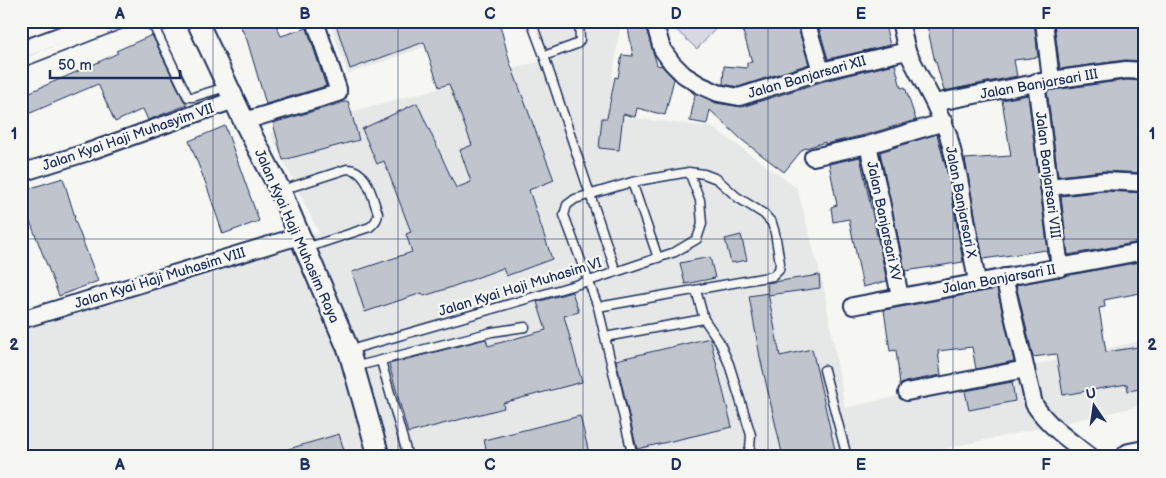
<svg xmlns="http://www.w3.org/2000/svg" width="1166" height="478" font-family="'Balsamiq Sans',sans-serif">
<rect width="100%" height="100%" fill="#f6f6f2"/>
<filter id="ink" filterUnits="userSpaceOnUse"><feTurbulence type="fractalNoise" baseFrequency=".02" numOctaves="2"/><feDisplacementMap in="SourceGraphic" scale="10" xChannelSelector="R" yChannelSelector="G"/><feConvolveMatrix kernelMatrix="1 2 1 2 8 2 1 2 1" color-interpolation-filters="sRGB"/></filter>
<g filter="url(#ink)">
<path fill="#e6e7e7" d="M329 21H429V23L417 27 424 47 348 74Z
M523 21H621L607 115 712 127 797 188 823 284 845 408 1145 340V405L907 457H21V322L319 233 270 133 542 61Z"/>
<path fill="#d6d9dd" stroke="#78849e" d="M677 21H723L697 49 672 26Z"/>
<path fill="#c0c4cd" stroke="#1b2f5e" d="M238 21H274L281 36 307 28 326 86 266 104 247 40Z
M335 21H365L366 25 378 21H418L420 27 439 21H499L510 63 554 180 529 190 552 259 506 276 503 268 449 288 424 296 422 293 365 312 352 272 412 252 406 234 411 232 384 161 377 164 362 129 417 103 456 188 471 182 460 150 472 145 449 84 439 87 424 42 350 69Z
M627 21H644L657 65 662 66 674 79 665 115 637 108 635 117 623 114 619 150 599 148 602 118H607L615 77 618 78 622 55 633 56Z
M740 21H796L809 64 738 87 723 84 724 66 747 68V63L752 62Z
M817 21H884L890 45 828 59Z
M926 21H1034L1038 57 1014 60 1017 76 944 91 936 62H935Z
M1069 21H1145V61L1125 60 1060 69 1054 23Z
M152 35 183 99 187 105 148 120 143 109 115 122 98 84 21 117V96L90 66 118 53 116 51Z
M895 64 901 88 905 87 916 120 865 135 825 144V142L803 149 784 172 742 140 710 110 707 124 690 121 695 95 690 90 716 103 742 107 824 81Z
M1126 80 1145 81V173L1103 171 1058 176 1047 91Z
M1028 95 1049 259 1046 250 983 259 965 159 1011 156 1002 100Z
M348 101 359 140 283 160 273 123Z
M225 126 259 221 223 234 206 184 189 141Z
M937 134 949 180 963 262 905 271 906 275 880 152Z
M860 157 887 281 863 287 849 219 833 222 831 207 837 205 829 164Z
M63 178 75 217 74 218 98 281 59 296 21 198V191Z
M1104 191 1145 193V241L1068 255 1061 196Z
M741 235 747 260 731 263 725 239Z
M710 257 715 278 685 284 680 263Z
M1145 261V292L1104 300 1105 307 1099 308 1106 352 1145 346V388L1128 391 1127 384 1063 395 1056 354 1033 357 1016 285Z
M819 275 820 288 768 295 767 283Z
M997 289 1014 361 976 369 972 347 938 351 941 375 905 382 900 385 896 350 890 351 884 310Z
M572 292 579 312 564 316 582 382 503 403 504 408 408 433 389 364 486 339 488 346 546 330 537 302Z
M768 293 780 356 812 349 835 450 806 457H783L760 357 749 296Z
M710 338 732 427 637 449 616 360Z
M1012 382 1015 401 969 410 965 391Z
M580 416 590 457H488L484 440Z
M339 434 346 457H275V453Z"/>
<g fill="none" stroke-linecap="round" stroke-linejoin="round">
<g stroke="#1b2f5e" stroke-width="11">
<path id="service" d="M147 21 155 29 188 97H193L226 87
M531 21 544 56 577 44 580 40 579 21
M155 29 175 21
M544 56 616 272
M21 63 129 21
M632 182 658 258
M282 190 347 169C368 169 372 198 378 213 378 219 375 223 370 227L306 248
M696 290 704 319 719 341 729 364 751 435 750 448 745 457
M598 307 773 276 779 270 780 263 775 233 772 223 764 214 737 197 717 179 704 174 689 172 632 182 575 199 567 205 564 215 598 307 633 457
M605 337 704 319
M350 350 589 281 675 252 697 239 702 224 700 200 689 172
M381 361 408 457
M354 367 492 332 525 327
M824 370 847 457"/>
</g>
<g stroke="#1b2f5e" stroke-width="20">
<path id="minor" d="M654 21 662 49 672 63 684 75 700 85 718 93 739 97 821 71 907 51
M806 21 821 71
M900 21 907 51 934 103 948 134 959 178 977 282
M1044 21 1051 80
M21 50 99 21
M1036 82 1060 268
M934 103 1051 80 1126 70 1145 71
M244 121 338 93V89L315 21
M868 145 881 201 900 297
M813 157 868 145 944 122
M21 173 85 153 234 100
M1049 187 1104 181 1145 183
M1004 277 1034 404C1048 426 1070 441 1091 457
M853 306 1145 251
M21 320 299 236
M907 392 1026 369"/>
</g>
<g stroke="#1b2f5e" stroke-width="24">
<path id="tertiary" d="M197 21 244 121 280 190 349 351 379 457"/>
</g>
<g stroke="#1b2f5e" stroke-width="30">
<path id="trunk" d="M1130 457 1145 454"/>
</g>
<use href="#service" stroke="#f6f6f2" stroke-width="8"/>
<use href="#minor" stroke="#f6f6f2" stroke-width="16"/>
<use href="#tertiary" stroke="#f6f6f2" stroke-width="20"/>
<use href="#trunk" stroke="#f6f6f2" stroke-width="26"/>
</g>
</g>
<path fill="none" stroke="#1b2f5e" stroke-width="1" stroke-opacity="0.55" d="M213 21V457M398 21V457M583 21V457M768 21V457M953 21V457M21 239H1145"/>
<g text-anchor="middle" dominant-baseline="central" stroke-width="5" stroke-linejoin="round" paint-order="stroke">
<g font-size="14" fill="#1b2f5e" stroke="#f6f6f2">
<text transform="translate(807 77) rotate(-16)">Jalan Banjarsari XII</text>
<text transform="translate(1039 84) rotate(-10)">Jalan Banjarsari III</text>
<text transform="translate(128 137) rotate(-19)">Jalan Kyai Haji Muhasyim VII</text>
<text transform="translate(1048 175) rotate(83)">Jalan Banjarsari VIII</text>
<text transform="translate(961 202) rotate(79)">Jalan Banjarsari X</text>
<text transform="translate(884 221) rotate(78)">Jalan Banjarsari XV</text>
<text transform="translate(297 236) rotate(66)">Jalan Kyai Haji Muhasim Raya</text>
<text transform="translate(160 278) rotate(-17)">Jalan Kyai Haji Muhasim VIII</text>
<text transform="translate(999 279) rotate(-10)">Jalan Banjarsari II</text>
<text transform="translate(520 287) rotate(-17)">Jalan Kyai Haji Muhasim VI</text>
</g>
</g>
<rect width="1166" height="478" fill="none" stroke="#f6f6f2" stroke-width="55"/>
<g transform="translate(1094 406) rotate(347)" stroke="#f6f6f2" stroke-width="4" paint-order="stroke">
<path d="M0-4L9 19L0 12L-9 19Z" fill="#1b2f5e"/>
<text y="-8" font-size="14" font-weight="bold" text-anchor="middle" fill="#1b2f5e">U</text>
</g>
<path d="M50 70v8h130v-8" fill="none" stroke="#1b2f5e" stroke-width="2.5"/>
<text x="58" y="70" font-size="15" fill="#1b2f5e" stroke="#f6f6f2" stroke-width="4" paint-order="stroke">50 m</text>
<rect x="28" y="28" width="1110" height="422" fill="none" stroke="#1b2f5e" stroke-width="2"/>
<g font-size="16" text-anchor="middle" font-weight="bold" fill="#1b2f5e">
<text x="120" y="19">A</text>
<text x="305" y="19">B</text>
<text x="490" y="19">C</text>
<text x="676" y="19">D</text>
<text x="861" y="19">E</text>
<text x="1046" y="19">F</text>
<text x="14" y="139">1</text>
<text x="1152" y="139">1</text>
<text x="14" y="350">2</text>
<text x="1152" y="350">2</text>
<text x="120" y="470">A</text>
<text x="305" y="470">B</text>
<text x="490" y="470">C</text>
<text x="676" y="470">D</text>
<text x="861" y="470">E</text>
<text x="1046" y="470">F</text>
</g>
</svg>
